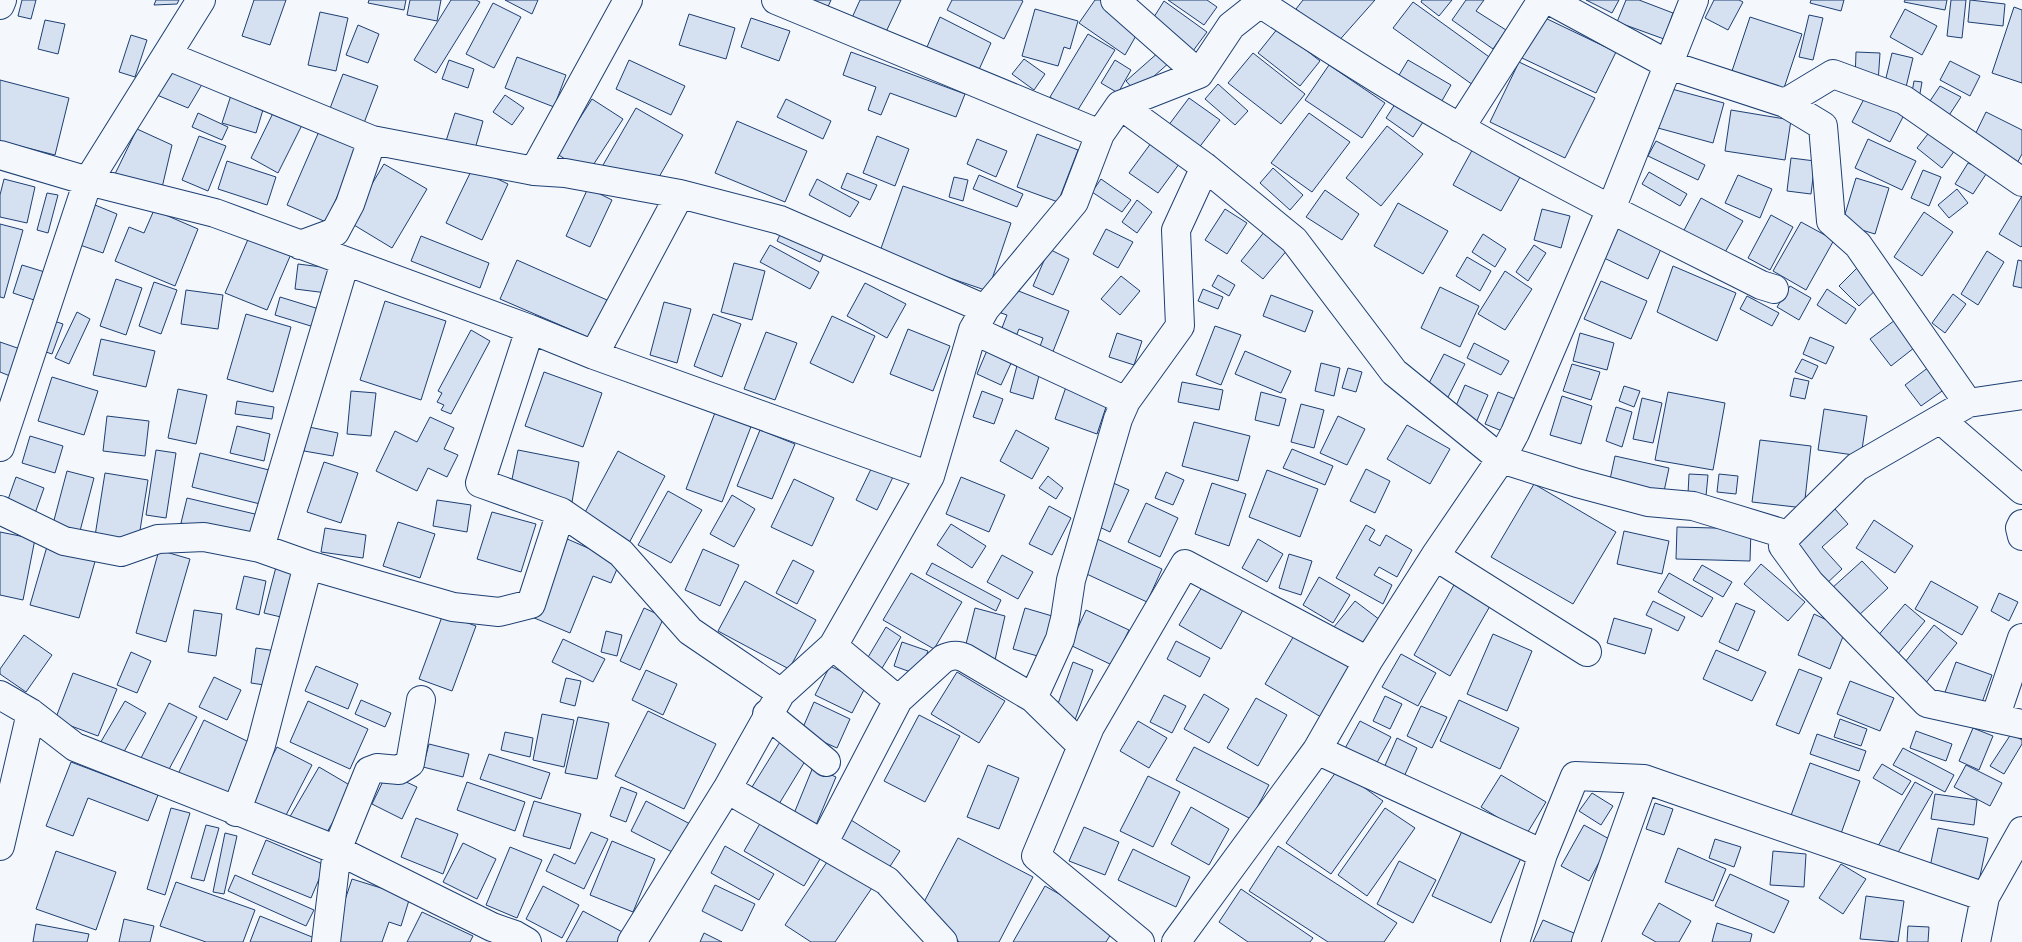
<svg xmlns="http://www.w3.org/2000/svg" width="2022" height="942" font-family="'Source Sans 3',sans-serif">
<rect width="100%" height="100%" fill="#f4f7fb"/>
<path fill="#d5e0f0" stroke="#1d3f73" d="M22 0H36L31 19 18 16Z
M156 0H179L177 4 154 5Z
M254 0H286L270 45 242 36Z
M369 0H406L404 10 368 3Z
M410 0H441L437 21 407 15Z
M451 0H476L480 2 436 73 414 60Z
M505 0H538L532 14Z
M804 0H831L827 9Z
M860 0H901L885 34 851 20Z
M952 0H1021L1023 1 1004 39 947 10Z
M1095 0H1107L1141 27 1125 55 1079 23Z
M1168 0H1207L1217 7 1204 25Z
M1303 0H1375L1336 44 1296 9Z
M1422 0H1452L1439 16 1421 2Z
M1466 0H1484L1476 11 1506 30 1493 49 1452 20Z
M1586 0H1619L1612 13Z
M1626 0H1639L1673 13 1664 39 1617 22Z
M1714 0H1739L1743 2 1728 30 1705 18Z
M1811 0H1844L1841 11 1810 3Z
M1905 0H1947L1945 10 1904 2Z
M1951 0H1966L1962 38 1947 36Z
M1970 0 2005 4 2003 26 1968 22Z
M1164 1 1207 32 1187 59 1149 25Z
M1413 2 1492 59 1473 85 1393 28Z
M493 3 521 17 494 68 466 54Z
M2014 7 2022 10V83L1992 73Z
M1035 9 1078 21 1070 49 1064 47 1058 66 1022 56Z
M1905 9 1937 26 1922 55 1890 37Z
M320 12 348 18 336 71 308 65Z
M689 14 735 28 726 59 679 45Z
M1809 15 1823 18 1813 60 1799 57Z
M1541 16 1616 52 1596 93 1522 58Z
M940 17 991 43 977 74 927 47Z
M1750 17 1802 34 1783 91 1731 74Z
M751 18 790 31 779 61 741 47Z
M45 20 65 24 58 54 38 49Z
M358 25 379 34 368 63 346 55Z
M1278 28 1320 61 1300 86 1258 53Z
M1088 34 1115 50 1076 113 1050 97Z
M131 35 147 40 135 77 119 72Z
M1160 51 1170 62 1136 92 1126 81Z
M851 52 965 94 956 117 890 93 881 115 868 110 876 87 843 75Z
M1856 52 1880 53 1878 83 1855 81Z
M1253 53 1305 94 1281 124 1228 83Z
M1892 53 1913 58 1906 87 1885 82Z
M517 57 566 75 554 107 505 88Z
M1024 59 1045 74 1034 90 1012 74Z
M449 60 474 69 468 88 442 79Z
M629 60 685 86 671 115 616 89Z
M1115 60 1131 70 1118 93 1101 83Z
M1408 60 1451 85 1435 113 1392 87Z
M1950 61 1980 76 1970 96 1940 80Z
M1519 62 1595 98 1565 158 1490 122Z
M1329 65 1385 103 1362 138 1305 100Z
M176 68 204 81 188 108 157 95Z
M343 74 378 86 364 123 329 111Z
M0 80 69 98 55 155 0 141Z
M1914 81 1922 82 1919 99 1911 98Z
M1218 84 1248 111 1235 125 1205 99Z
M1940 86 1961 97 1946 120 1926 107Z
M1668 88 1724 103 1713 143 1658 128Z
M233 89 265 103 256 133 222 123Z
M505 95 524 108 512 125 493 112Z
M1866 95 1904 115 1890 142 1852 122Z
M1189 98 1220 120 1198 149 1168 126Z
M1399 98 1427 116 1413 137 1386 118Z
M592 99 623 119 588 173 557 154Z
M786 99 831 121 823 139 777 117Z
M636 108 683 135 651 191 603 165Z
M275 109 304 121 278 173 251 158Z
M1731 110 1791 120 1785 160 1725 151Z
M1986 112 2022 130V154L2016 165 1971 143Z
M198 113 228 127 222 140 192 127Z
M455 113 483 121 475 149 446 141Z
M1309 113 1350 142 1312 192 1271 163Z
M737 121 807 151 785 202 715 173Z
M1387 126 1423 154 1381 206 1346 178Z
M137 129 172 145 161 192 115 174Z
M320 129 359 147 326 222 287 205Z
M1931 130 1955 150 1942 168 1917 148Z
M1037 134 1078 150 1058 202 1017 187Z
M199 136 226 146 208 191 182 180Z
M877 136 909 149 895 186 863 173Z
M977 139 1007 151 996 177 967 164Z
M1154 139 1182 160 1158 193 1129 173Z
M1868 139 1916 161 1902 190 1855 168Z
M1656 141 1705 165 1698 180 1648 156Z
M1476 143 1524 170 1501 211 1453 185Z
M1791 158 1815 161 1811 194 1787 191Z
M227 161 276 177 267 205 218 189Z
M1968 163 1988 171 1973 194 1955 184Z
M384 164 427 189 392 248 349 222Z
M473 167 508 184 482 240 446 223Z
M1273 168 1303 195 1290 210 1260 183Z
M1923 170 1941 177 1929 206 1911 198Z
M1649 172 1687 194 1680 206 1642 184Z
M847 173 877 185 870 200 841 188Z
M979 175 1023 194 1017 207 973 189Z
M1738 175 1772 189 1760 218 1725 203Z
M954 177 968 180 963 201 949 197Z
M1856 178 1889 188 1875 234 1842 224Z
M4 179 35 187 27 223 0 217V195Z
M817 179 859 202 850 217 809 195Z
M1101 179 1131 200 1122 212 1092 192Z
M903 186 1011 223 988 291 879 254Z
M588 188 612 200 590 247 566 236Z
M1957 189 1968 203 1949 218 1938 205Z
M1325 190 1359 214 1342 240 1306 217Z
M47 193 58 195 48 233 37 230Z
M2022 196V246L2021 247 1999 234Z
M1701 198 1743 221 1724 254 1683 232Z
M1137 200 1152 212 1137 233 1122 222Z
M1398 203 1448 231 1423 274 1374 246Z
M95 205 117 214 103 253 80 245Z
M1225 209 1247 223 1227 254 1205 240Z
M1542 209 1570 216 1561 248 1534 240Z
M154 210 198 229 175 286 115 261 129 227 144 233Z
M792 210 834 230 820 262 777 241Z
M1924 212 1953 232 1922 276 1894 257Z
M1771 215 1793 227 1770 270 1748 258Z
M1620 222 1664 242 1648 279 1604 258Z
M1801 222 1834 240 1806 290 1773 271Z
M0 224 23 230 4 298 0 297Z
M1106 229 1133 242 1118 268 1093 254Z
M1265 231 1288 249 1263 279 1241 261Z
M1483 234 1506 249 1495 267 1472 252Z
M421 236 489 263 480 288 411 261Z
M249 237 291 254 267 310 225 293Z
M770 245 819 272 810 289 760 262Z
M1534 245 1546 253 1528 281 1516 272Z
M1049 249 1069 259 1053 295 1033 286Z
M1987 251 2004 262 1978 305 1961 294Z
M1467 257 1491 271 1480 291 1456 276Z
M517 260 607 300 590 338 500 299Z
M2018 260 2022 261V288L2013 286Z
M734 263 765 271 752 320 721 312Z
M298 264 330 268 327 293 295 289Z
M1861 264 1881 285 1859 306 1839 286Z
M22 265 48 273 43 303 13 293Z
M1673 266 1736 293 1717 341 1657 312Z
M1505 271 1532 289 1505 330 1478 314Z
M1218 275 1235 285 1229 296 1212 286Z
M1121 276 1140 291 1120 315 1101 299Z
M116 279 142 288 126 335 100 326Z
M1601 281 1647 301 1631 339 1584 319Z
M154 282 177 290 161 334 139 326Z
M865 283 906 304 887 338 847 316Z
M1790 286 1811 298 1799 320 1777 307Z
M1440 287 1479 306 1460 347 1421 328Z
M1011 288 1069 311 1052 354 1039 349 1043 338 1019 329 1015 339 1000 333 1007 315 1001 313Z
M1203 289 1223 297 1218 309 1198 301Z
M1827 289 1856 309 1846 324 1817 305Z
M186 290 223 295 218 329 181 324Z
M1953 294 1966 304 1945 333 1932 323Z
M1271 295 1313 311 1305 332 1263 316Z
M1747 296 1779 313 1772 326 1740 309Z
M280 297 319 309 314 327 275 315Z
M385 301 446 321 421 400 360 380Z
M664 302 691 309 677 363 650 355Z
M77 312 90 319 69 364 55 358Z
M246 314 291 327 273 392 227 379Z
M713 314 741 324 722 377 694 366Z
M832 316 875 336 853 383 810 363Z
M1899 317 1919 344 1891 366 1870 339Z
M45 318 63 324 52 354 34 348Z
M1215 326 1241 335 1221 385 1196 375Z
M908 329 950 346 933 391 890 374Z
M471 330 490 341 451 414 441 410 444 405 437 402 442 393 438 391Z
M766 332 797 343 775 400 744 389Z
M1117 333 1142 341 1134 365 1109 357Z
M1580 333 1614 343 1607 370 1573 361Z
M1810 337 1834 347 1826 364 1803 354Z
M101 339 155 351 146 387 93 375Z
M0 342 26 351 15 378 0 372Z
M1474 343 1509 361 1501 375 1467 358Z
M988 348 1013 359 1001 385 977 374Z
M1245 351 1291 371 1281 393 1235 374Z
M1444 354 1465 364 1446 401 1425 391Z
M1802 359 1818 366 1812 379 1795 372Z
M1018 362 1041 368 1033 399 1010 392Z
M1321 363 1340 368 1334 396 1315 391Z
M1572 364 1600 372 1591 400 1563 391Z
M1929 367 1945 389 1921 406 1905 385Z
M1348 368 1362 372 1356 392 1342 388Z
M544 372 602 393 583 447 525 426Z
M52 377 98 391 84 435 38 421Z
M1794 378 1809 381 1805 399 1790 396Z
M1182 382 1223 390 1219 410 1178 402Z
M1067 384 1109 398 1097 434 1055 419Z
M1465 385 1488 395 1475 425 1452 415Z
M1624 386 1640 391 1634 407 1619 401Z
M178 389 207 395 196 444 168 438Z
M351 391 376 393 371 436 347 434Z
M982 391 1003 399 994 424 973 417Z
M1261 392 1286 399 1279 426 1255 420Z
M1498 392 1515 399 1502 431 1485 424Z
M1668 392 1725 403 1713 470 1655 460Z
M1562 396 1592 406 1581 444 1550 435Z
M1642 398 1662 403 1653 443 1633 439Z
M237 401 274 407 272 419 235 414Z
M1301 404 1324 410 1314 448 1291 442Z
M1616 407 1632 412 1622 447 1606 441Z
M1824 409 1867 416 1861 456 1818 450Z
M716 410 752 424 722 502 686 489Z
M107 416 149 421 145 456 103 451Z
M1338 416 1365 429 1347 465 1320 453Z
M430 417 454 428 444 449 458 455 447 477 428 468 417 491 376 471 395 431 417 442Z
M1194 422 1250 436 1238 481 1182 466Z
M1407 425 1450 449 1430 484 1387 459Z
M237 426 270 434 264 461 230 453Z
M309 427 338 433 333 456 304 451Z
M760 430 795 444 772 499 737 486Z
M1016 430 1049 448 1032 479 1000 461Z
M30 436 63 446 55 473 22 463Z
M1760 440 1811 446 1804 508 1752 502Z
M1292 449 1333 466 1325 485 1283 468Z
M156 450 176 453 166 518 146 515Z
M518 450 579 462 572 502 510 489Z
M618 451 665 476 629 543 582 518Z
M200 453 269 470 260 504 192 487Z
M1615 456 1669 468 1663 496 1609 484Z
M324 462 358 473 341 523 307 512Z
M872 467 893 477 877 510 856 500Z
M1366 469 1390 481 1375 513 1350 501Z
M1267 470 1318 489 1300 537 1249 517Z
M67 471 94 478 80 531 53 524Z
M1166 472 1184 480 1173 505 1155 498Z
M105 473 148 480 138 543 95 536Z
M1689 474 1708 475 1706 496 1688 494Z
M1719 474 1738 476 1736 494 1717 492Z
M1048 476 1063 488 1056 499 1039 488Z
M16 477 44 488 33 519 5 508Z
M961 477 1005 495 989 532 946 514Z
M794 479 834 498 812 546 771 527Z
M1111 482 1129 490 1110 532 1091 523Z
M1212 483 1246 494 1229 546 1195 534Z
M1534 484 1616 532 1573 604 1491 557Z
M668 491 702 510 671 563 638 545Z
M732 495 755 509 734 547 710 534Z
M187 498 259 515 253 540 181 523Z
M437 500 471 505 467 532 433 526Z
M1146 503 1178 518 1160 557 1128 542Z
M1049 506 1071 518 1052 555 1029 544Z
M1835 509 1848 524 1822 547 1842 569 1825 585 1792 548Z
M492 512 536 524 521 572 477 559Z
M1874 520 1913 546 1895 573 1856 548Z
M398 522 435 534 420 578 383 566Z
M951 524 986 546 972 568 937 545Z
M1366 525 1375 530 1369 540 1380 546 1386 535 1412 550 1397 577 1379 567 1374 575 1392 585 1383 604 1336 578Z
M1677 527 1751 529 1750 561 1676 559Z
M325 528 366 535 363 558 321 552Z
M1624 531 1669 541 1662 574 1617 564Z
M0 532 35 539 23 600 0 595Z
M1093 537 1162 569 1147 602 1078 570Z
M565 538 620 562 611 583 593 576 570 633 532 617Z
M1258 539 1283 554 1267 582 1242 568Z
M48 543 96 558 79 618 30 605Z
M703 549 739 565 720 606 685 590Z
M159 550 190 559 166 642 136 633Z
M1289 554 1312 561 1301 595 1279 588Z
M1002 555 1033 572 1018 599 987 582Z
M793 560 814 571 797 604 776 593Z
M1862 561 1888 588 1857 617 1831 589Z
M932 563 1001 600 996 611 926 574Z
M1761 564 1805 602 1788 621 1744 584Z
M1702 565 1732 582 1723 597 1693 580Z
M276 567 297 572 285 618 264 613Z
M911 573 962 602 934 649 883 620Z
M1669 573 1713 598 1702 617 1658 592Z
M244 576 266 581 259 615 236 609Z
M1319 577 1350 595 1333 623 1303 605Z
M745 581 816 620 789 669 718 631Z
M1931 581 1978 607 1962 635 1915 609Z
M1454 585 1490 606 1450 676 1414 655Z
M1202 587 1243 610 1221 649 1179 625Z
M1999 593 2018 602 2009 621 1991 611Z
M1355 601 1380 620 1359 647 1334 627Z
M1653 601 1685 617 1678 631 1646 615Z
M1736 603 1755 611 1738 651 1719 642Z
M1905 604 1925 621 1897 655 1876 638Z
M644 608 664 617 640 670 620 661Z
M975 608 1005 616 995 660 964 652Z
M1025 608 1059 618 1048 659 1013 649Z
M194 610 222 614 216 656 188 652Z
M1086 610 1129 630 1112 665 1070 645Z
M443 614 476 626 452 691 419 679Z
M1814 614 1846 629 1830 669 1798 655Z
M1614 618 1652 629 1645 654 1607 643Z
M1934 625 1957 643 1925 684 1902 666Z
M886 627 901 637 876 678 861 669Z
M1298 629 1353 662 1321 717 1265 684Z
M606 631 622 635 617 656 601 652Z
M1493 634 1532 651 1507 711 1467 694Z
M24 635 52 655 26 692 0 674V669Z
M563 639 605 659 593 682 552 662Z
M1176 641 1210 658 1200 677 1167 659Z
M902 642 928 651 919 675 894 666Z
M256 648 276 651 271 686 251 683Z
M1716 650 1766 672 1752 701 1703 679Z
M131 652 151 661 137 693 117 685Z
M1401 654 1436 673 1418 706 1382 687Z
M1073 662 1093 670 1075 720 1055 712Z
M1956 662 1992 675 1980 708 1944 695Z
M316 666 358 684 348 709 305 691Z
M830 666 867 684 852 713 815 695Z
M1799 669 1822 678 1799 734 1776 725Z
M646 670 677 684 663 715 632 700Z
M957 672 1005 701 979 743 931 714Z
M73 673 117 689 98 736 55 720Z
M214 677 241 690 227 720 199 707Z
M566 678 581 681 575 706 560 702Z
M1850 681 1894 698 1880 731 1837 714Z
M1204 694 1229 709 1209 743 1184 729Z
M1164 695 1186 706 1172 733 1150 722Z
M1385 696 1402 704 1390 729 1373 721Z
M1256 698 1287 715 1258 766 1227 748Z
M361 700 391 713 385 727 355 714Z
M1459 700 1519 728 1500 769 1440 741Z
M125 701 146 713 121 757 99 745Z
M308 701 368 729 350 769 290 742Z
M814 702 850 719 837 748 801 732Z
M169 703 197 717 167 773 140 760Z
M1421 706 1447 717 1432 748 1407 736Z
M648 711 716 744 684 809 615 776Z
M542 714 574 720 564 767 533 760Z
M919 715 960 736 925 802 884 781Z
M578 717 609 723 597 779 565 773Z
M1840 719 1867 729 1861 746 1834 737Z
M204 720 255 745 230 798 178 774Z
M1138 721 1167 738 1149 768 1120 751Z
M1360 721 1391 737 1374 768 1343 752Z
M1973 728 1993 736 1979 770 1959 761Z
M1916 731 1952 744 1946 761 1910 748Z
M505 732 533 738 530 757 501 750Z
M1817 734 1866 751 1859 771 1810 754Z
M2011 734 2022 740V744L2004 774 1990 766Z
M783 737 810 753 779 804 752 787Z
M1397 738 1417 748 1403 779 1383 770Z
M429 744 469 754 463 777 423 767Z
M277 747 312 765 284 819 249 801Z
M1194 747 1269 785 1251 819 1176 780Z
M1903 748 1954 775 1945 792 1893 765Z
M489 754 550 773 541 799 480 779Z
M71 762 158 795 148 821 88 798 73 836 46 826Z
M1810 763 1860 781 1839 839 1789 821Z
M1882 764 1911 781 1902 795 1873 778Z
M988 765 1019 778 999 829 967 817Z
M1966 765 2002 783 1990 806 1954 787Z
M319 767 353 787 323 839 288 820Z
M813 767 836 777 816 825 793 816Z
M1338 769 1383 801 1331 874 1286 843Z
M387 773 417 787 402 819 372 804Z
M1501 775 1546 802 1526 835 1481 807Z
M1148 776 1180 792 1153 847 1120 831Z
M467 782 525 802 515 831 457 810Z
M1915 782 1933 792 1896 856 1878 846Z
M621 787 637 793 626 822 610 816Z
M1592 793 1613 806 1601 825 1579 811Z
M1935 794 1977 800 1974 825 1931 819Z
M534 801 581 814 570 849 523 836Z
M646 801 692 825 678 855 631 831Z
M1655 803 1673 809 1664 835 1646 829Z
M1191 807 1229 829 1209 865 1171 844Z
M171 808 190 813 165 895 147 889Z
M1385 808 1415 828 1367 896 1338 875Z
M416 818 458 834 443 874 401 857Z
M762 820 823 854 804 886 744 851Z
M851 820 900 851 885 874 836 843Z
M206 825 219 828 204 881 191 878Z
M1584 825 1611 840 1589 881 1561 866Z
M1084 827 1119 842 1105 875 1069 861Z
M1938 828 1988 838 1979 881 1929 872Z
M1463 829 1522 856 1491 923 1432 896Z
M591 832 608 839 584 889 546 871 554 854 575 864Z
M225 833 237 836 224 894 213 892Z
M958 838 1033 877 999 942H959L924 902Z
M1715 839 1741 847 1734 867 1709 858Z
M266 840 325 865 311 898 252 874Z
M612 841 655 859 633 912 590 895Z
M463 843 496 859 477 899 443 882Z
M725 846 774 874 759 900 711 873Z
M1278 846 1397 923 1384 942H1328L1249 891Z
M510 847 542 860 517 918 486 905Z
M1678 848 1726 869 1713 901 1665 882Z
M1133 849 1190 877 1176 907 1118 880Z
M56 851 116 872 96 930 36 909Z
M1773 851 1806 854 1804 887 1770 885Z
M833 853 876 882 835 942H811L785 925Z
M1399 861 1436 880 1413 923 1377 904Z
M1841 864 1866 879 1843 914 1819 898Z
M1730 874 1789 901 1774 933 1715 906Z
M235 875 314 910 306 926 228 891Z
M352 879 410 897 401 926 389 922 382 942H331Z
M176 882 255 910 243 942H206L160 926Z
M715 885 755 904 742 931 702 911Z
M543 886 579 905 562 938 526 919Z
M1045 886 1116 926 1106 942H1013Z
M1241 889 1313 938 1310 942H1248L1219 922Z
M1866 896 1904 901 1898 942 1860 939Z
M1659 903 1691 921 1679 942H1656L1642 934Z
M583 911 628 935 624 942H566Z
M422 912 473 936 470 942H407Z
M260 916 317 939 316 942H250Z
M124 919 154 926 150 942H119Z
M1543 920 1581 936 1578 942H1533Z
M1717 923 1752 934 1750 942H1712Z
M36 924 89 934 87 942H33Z
M1908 926 1929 927 1928 942H1907Z
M704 933 722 942H700Z"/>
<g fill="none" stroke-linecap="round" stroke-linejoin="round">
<g stroke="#1d3f73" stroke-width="30">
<path id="street" d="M776 0 1100 134
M1115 0 1199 74
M1549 0 1669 65 1785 103 1823 126 1831 221 1858 245 1968 403
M1260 3C1325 46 1391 89 1459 127 1558 184 1660 234 1761 285L1774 289
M0 5 2 0
M168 56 372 140 534 171 565 173 680 194 780 220 985 309
M1785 103 1833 74 1904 100 2022 182
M1120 105 1205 167 1294 240 1394 372 1501 459 1577 483 1648 502 1693 506 1788 535 1783 546 1810 583 1927 703 2022 724
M1460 128 1542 0
M0 155 88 181 215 213 530 329 594 355 930 476 973 330 985 309 1074 202 1100 134 1120 105 1199 74 1231 26 1264 0
M534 171 628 0
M300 245 335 232 350 204 372 140
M345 262 260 548 308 565 453 607 499 612 531 604 561 512
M530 329 480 483 561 512 621 553 690 631 781 693
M973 330 1126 401
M594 355 680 194
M1941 420 2022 490
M0 447 88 181 201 0
M0 510 64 541 121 552 158 539 204 537 260 548
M2022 524 2020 528 2022 536
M1788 535 1857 467 1968 403 2022 395
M1435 556 1587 652
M833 646 898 700
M0 695 31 713 75 747 337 850 492 927 515 935 527 942
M1033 698 1060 639 1065 619 1071 580 1118 419 1126 401 1180 326 1176 230 1205 167
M767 714 826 762
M1995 718 2022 638
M1317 750 1543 854
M727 789 887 881 943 942
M236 812 261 745 308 565
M823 844 898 700 943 659C951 655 957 654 965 658L1033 698 1082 746
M0 846 31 713
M326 942 337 850 369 771 377 768 399 770 410 763 421 700
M632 942 727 789 781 693 833 646 930 476
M1140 942 1036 856 1090 727 1185 564 1368 661
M1176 942 1317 750 1368 661 1435 556 1501 459 1515 433 1611 209 1694 0
M1515 942 1543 854 1575 776 1644 779 1985 897
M1586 942 1644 779
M1976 942 1985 897 2022 831"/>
</g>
<use href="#street" stroke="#f4f7fb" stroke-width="28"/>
</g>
</svg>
